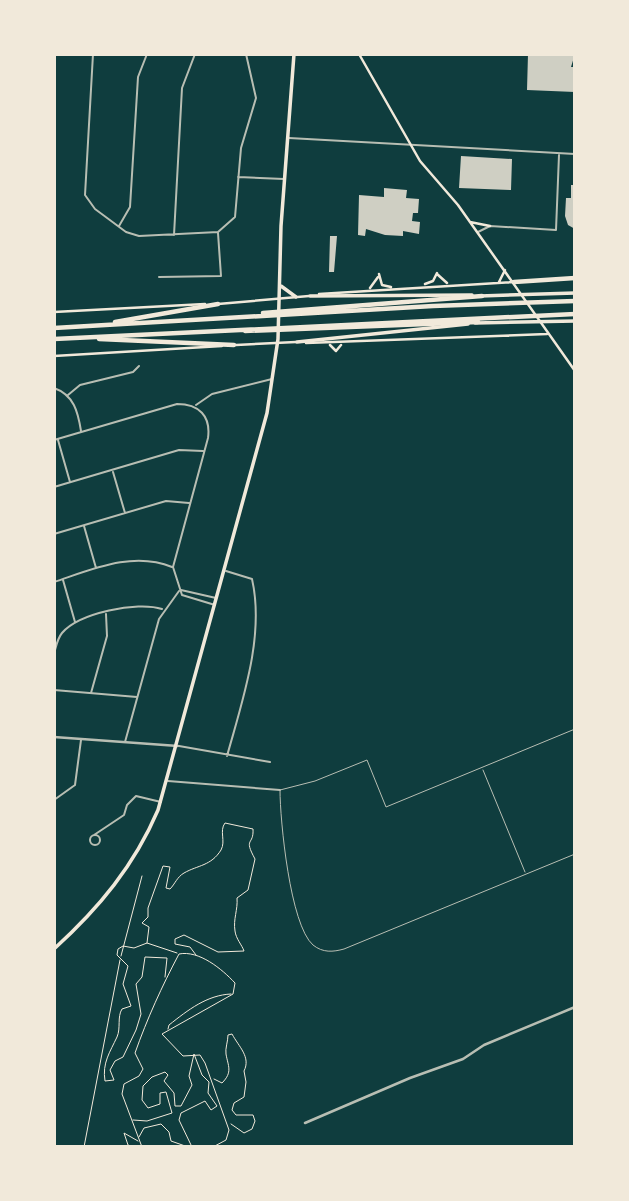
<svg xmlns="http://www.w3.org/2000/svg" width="629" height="1201" font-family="'Work Sans',sans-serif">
<rect width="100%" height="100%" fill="#0f3d3e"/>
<path fill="#cfcfc3" d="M528 54H575L571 67H575V92L527 90Z
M461 156 512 159 511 190 459 188Z
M571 185H575V229L568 225 565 216 566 198H571Z
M384 188 407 190 406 198 419 199 418 213H413L412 221 420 222 419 234 403 231V236L385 235 366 229 365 236 358 235 359 195 384 197Z
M330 236H337L334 272H329Z"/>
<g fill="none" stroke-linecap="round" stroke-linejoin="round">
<path stroke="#f1e9da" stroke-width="1" d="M147 943 149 927 142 923 148 917V908L163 866 170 867 166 888 170 889C175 884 177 877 184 873 198 865 211 866 221 850 226 841 219 831 225 823L253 829C254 846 243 837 255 859L248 890 237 898C238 910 233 919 235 931 236 939 242 945 244 951L218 952 184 935 175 939V944L190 947 196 955
M121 956 142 876
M165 977 167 958 145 957 142 977 136 984 141 1014 136 1030 123 1057 115 1061 110 1070 114 1080 105 1081C102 1063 110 1052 117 1037 121 1028 117 1017 122 1009L131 1006 123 984 128 966 117 955 118 949 123 946 134 948 147 943 177 953
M168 1029 169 1025C188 1010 207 995 231 994
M214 1079 222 1083C233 1072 228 1066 226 1054 225 1049 228 1041 228 1035L232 1034C239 1047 251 1057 244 1071L246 1082 244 1097 234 1103 232 1110 236 1115H253L255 1121 252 1129 244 1133 231 1124
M133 1120 147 1121 172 1113 166 1092 160 1093V1104L148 1108 142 1100 143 1086 152 1077 165 1072 168 1075 164 1081 174 1093 175 1106H181L192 1085 189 1076 194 1054 202 1075 209 1082 208 1093 217 1106 211 1110 205 1101 181 1113 179 1120 192 1147
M139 1137 144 1128 161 1124 169 1132 171 1141 188 1147
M84 1147 120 960
M132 1147 128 1145 124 1133 138 1141
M142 1147 122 1094 124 1084 139 1076 143 1069 135 1053C147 1019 162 986 179 954 199 950 222 969 235 983L233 994 162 1034 183 1056 200 1055 205 1063 229 1130 226 1140 213 1147
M255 1147H262"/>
<path stroke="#b8beb3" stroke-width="1" d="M575 729 386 807 367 760 315 781 280 790C280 820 290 925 313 945 323 953 333 952 344 949L575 854
M483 770 525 872"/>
<path stroke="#b8beb3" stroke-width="2" d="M93 54 85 195 95 209 126 232 139 236 218 232 235 217 241 148 256 98 246 54
M289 138 575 154
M238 177 284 179
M119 226 130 207 138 77 147 54
M478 232 490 226 556 230 559 155
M174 235 182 88 195 54
M159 277 221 276 218 233
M54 388C74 395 78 412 81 431
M68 395 80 385 133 372 139 366
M196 405 212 394 272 379
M54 440 177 404C199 404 211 416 208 438L173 567 182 595 215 605
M58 440 70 482
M113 472 125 513
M54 487 179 450 203 451
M84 526 96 568
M54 534 166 501 189 503
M226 571 252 579C265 636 242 702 227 756
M63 580 75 622
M54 582C93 569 133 551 172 567
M181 590 216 598
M54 654C56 647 57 639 62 633 79 613 137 601 162 609
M54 690 137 697
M91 693 107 636 106 614
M125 742 159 619 179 591
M179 746 270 762
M168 781 280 790
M54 800 75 785 81 740
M90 840a5 5 0 1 1 10 0a5 5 0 1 1-10 0Z
M94 835 124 815 127 805 136 796 161 802"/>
<path stroke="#b8beb3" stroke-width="2.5" d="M54 737 178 746
M305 1123 410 1078 463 1059 484 1045 575 1007"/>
<path stroke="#f1e9da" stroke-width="2.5" d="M359 54 420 161 458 205 575 371
M470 222 490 226
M379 274 382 285 391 287
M437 274 447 283
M499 282 505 270
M425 284 433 281 437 273
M370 288 378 277
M319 294 514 282
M218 304 309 296
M54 312 205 304
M306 343 547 334
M236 345 296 342
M330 345 336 351 341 345
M54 356 222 346"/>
<path stroke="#f1e9da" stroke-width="3.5" d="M281 286 296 297
M54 949C99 908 134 866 158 810L267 413 278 339 281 226 294 54"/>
<path stroke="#f1e9da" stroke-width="3.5" d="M310 296 472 295
M480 296 575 293
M475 323 575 321
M297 342 468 324"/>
<path stroke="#f1e9da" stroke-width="4.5" d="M514 282 575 278
M263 313 482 296
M115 322 218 304
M54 328 433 306 575 301
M245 331 478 322
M54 339 575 314
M99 339 234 345"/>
</g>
<rect width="629" height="1201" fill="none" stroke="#f1e9da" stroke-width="112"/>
</svg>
